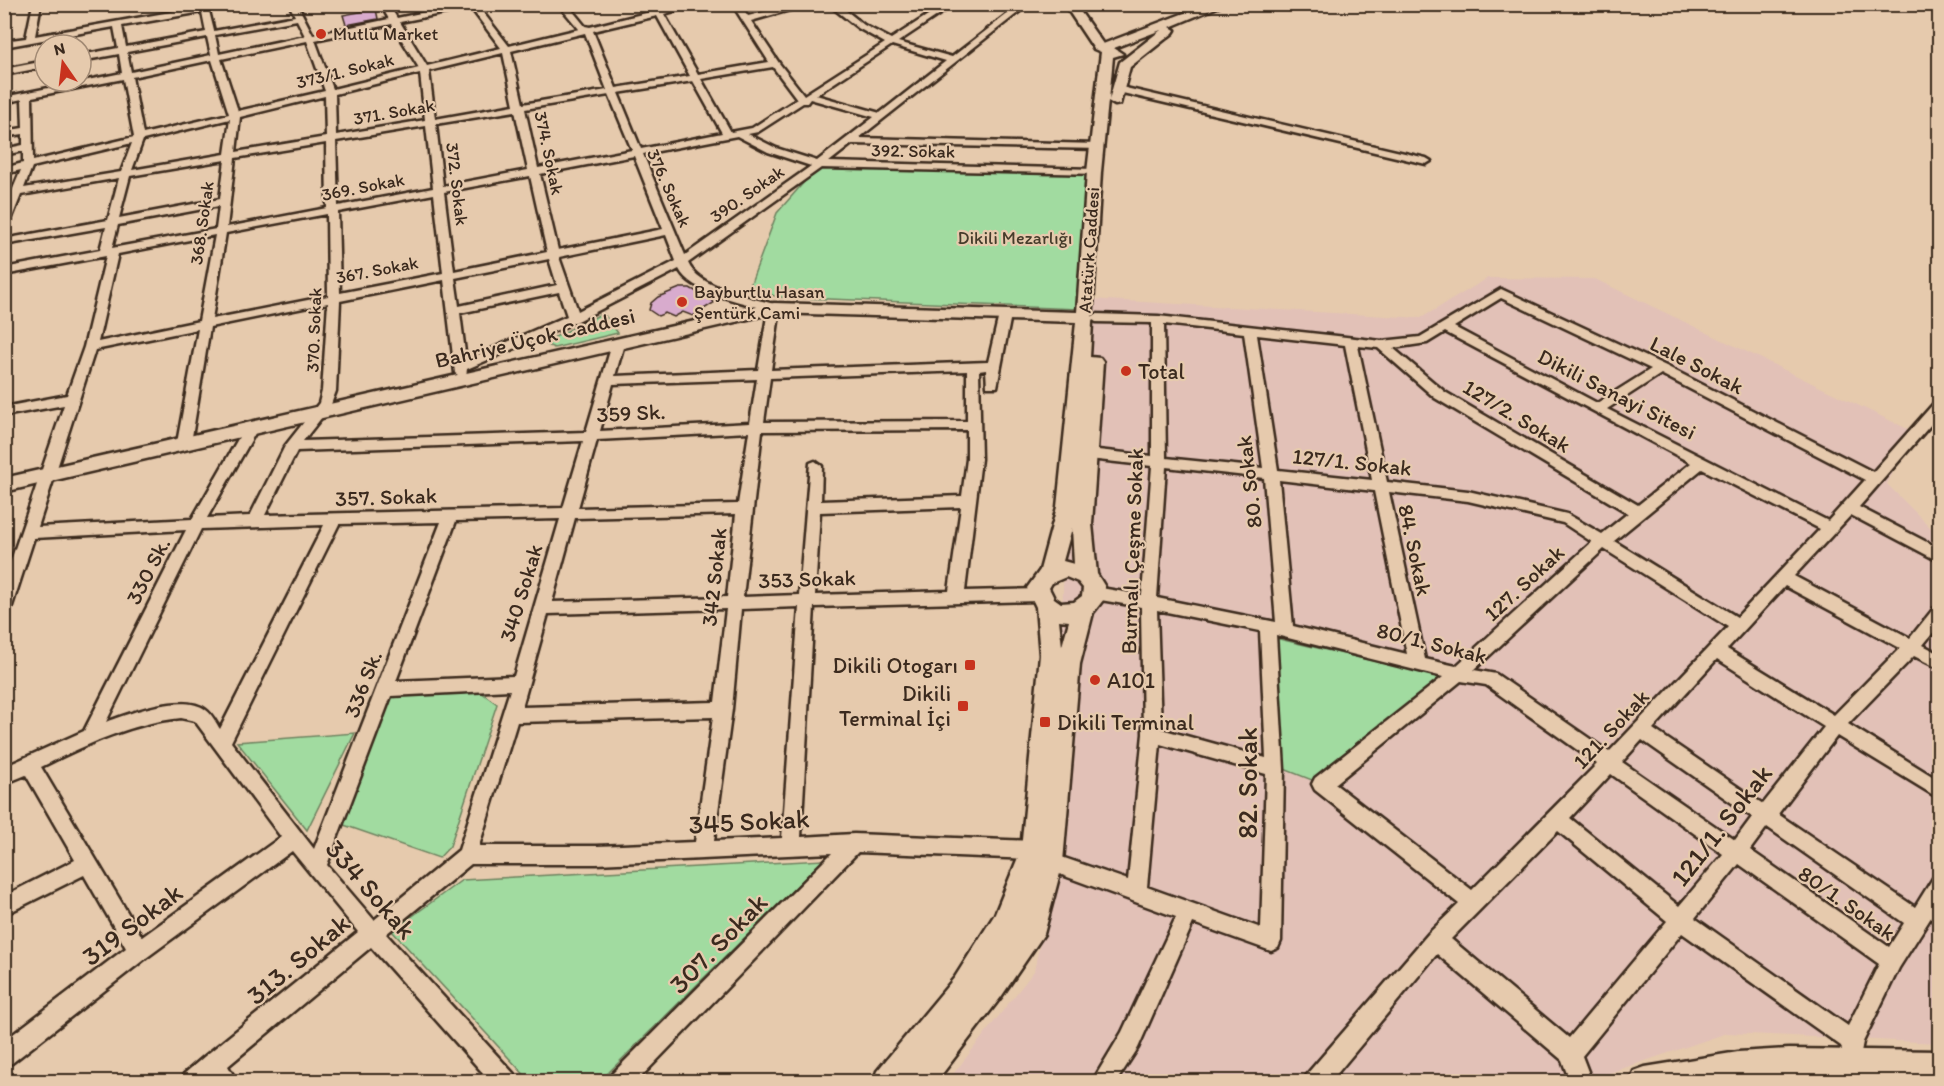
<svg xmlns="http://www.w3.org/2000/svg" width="1944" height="1086" font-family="Itim,sans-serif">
<rect width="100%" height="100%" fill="#e6caad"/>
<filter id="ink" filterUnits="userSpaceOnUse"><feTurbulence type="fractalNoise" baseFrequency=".0167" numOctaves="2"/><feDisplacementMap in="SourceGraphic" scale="12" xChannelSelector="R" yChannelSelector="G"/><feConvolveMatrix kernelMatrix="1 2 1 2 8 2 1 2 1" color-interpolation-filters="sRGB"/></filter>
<g filter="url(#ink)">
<path fill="#e2c1b7" d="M1488 278 1595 279 1914 432 1887 484 1939 536V1043L1727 1033 1583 1082H947L1034 971 1056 869 1058 712 1068 469 1089 299 1421 318Z"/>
<path fill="#a1dba0" stroke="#6e825f" stroke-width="1.5" d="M819 165 1088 172 1079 309 778 297 749 288 777 213Z
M603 313 618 333 554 348 543 343Z
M1275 638 1446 678 1322 784 1284 769Z
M478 690 497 704 450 846 439 858 341 824 387 695Z
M355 733 307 830 237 742Z
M823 860 600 1081H530L392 931 462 880Z"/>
<path fill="#d8abcd" stroke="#3b2a1e" stroke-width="1.5" d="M376 9 378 19 346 25 343 15Z
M680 288H690L715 302 693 316 683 312 674 317 665 313 658 316 649 310 651 303 658 297Z"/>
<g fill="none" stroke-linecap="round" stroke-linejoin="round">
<g stroke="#3b2a1e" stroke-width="5">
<path id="street" d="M33 4H41L35 36 216 4H237L209 11 214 31 295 16 289 4H297L313 35 389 19 380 4H388L397 18 463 4H482L478 6 509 46 579 29 558 4H567L585 26 590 27 654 11 652 7 656 5 661 9 682 4H698L664 14 698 74 769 62 732 4H740L748 16 795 4H811L751 21 779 63 804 95 885 43 858 28 828 4H838L864 25 891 39 945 4H955L898 42 952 57 1010 12 988 4H1003L1015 8 1019 4H1029L859 138 1098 144 1102 145V149L852 144 829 162 1094 169 1099 172 1098 174 821 168 688 263C699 289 753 298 778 305L780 308 771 370 988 362 999 315 1005 311 1011 315 997 387H987L986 370 979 371 981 459 965 591 1039 589 1045 591 1047 595 1045 599 1039 601 814 607 801 837 854 834 1034 841 1041 844 1043 850 1041 856 1034 859 858 852 636 1082H609L612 1074 832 853 597 864H471L386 934 514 1074 517 1082H491L371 947 228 1066 237 1082H181L184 1074 205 1056 358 932 292 851 146 958 12 1063 4 1066V1041L126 948 84 875 4 915V896L75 860 26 775 4 784V767L84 731 186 530 34 538 12 606 10 610 4 612V581L64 405 4 416V407L67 395 84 347 106 256 4 275V268L100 250 106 227 4 245V239L108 220 119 178 21 195 9 225 4 228V210L21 170 4 174V168L23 163V151L4 155V149L23 145V134L4 137V131L23 128 22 99 4 103V97L122 73 119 54 81 61V55L118 48 114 27 4 47V41L26 38ZM471 8 501 48 427 66 400 22ZM202 12 206 32 126 47 122 26ZM657 16 690 76 616 88 593 31ZM297 20 305 36 219 54 215 35ZM392 24 419 68 333 89 315 40ZM585 33 607 90 523 104 511 51ZM207 37 211 55 131 72 127 52ZM307 41 325 91 238 111 221 59ZM892 45 946 61 880 113 816 95ZM503 53 514 105 435 119 429 71ZM212 60 229 114 143 134 132 77ZM773 67 797 99 752 128 731 132 701 79ZM420 73 425 120 336 135 335 94ZM123 79 134 137 33 161 32 97ZM693 81 722 133 641 149 618 93ZM609 95 632 150 538 168 525 109ZM325 96 326 137 236 152 240 117ZM810 99 874 117 817 161 776 148 748 134 758 132 803 103H807ZM515 111 528 170 443 186 436 124ZM230 119 225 154 132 170 143 140ZM426 126 433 188 338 206 336 141ZM737 136 768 152 811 166 685 255 643 154ZM132 143 121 172 24 188 32 167ZM326 143 327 208 227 227 235 158ZM634 156 663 229 558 250 540 174ZM225 160 220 199 119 218 130 176ZM530 176 547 252 454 271 444 192ZM434 194 443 273 340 293 338 212ZM219 206 216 229 112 248 118 225ZM327 214 328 296 212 319 226 233ZM215 235 199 321 98 342 118 254ZM666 235 676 261 578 311 559 257ZM549 259 557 285 459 306 455 278ZM679 269C690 293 743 302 768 310L758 370 615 376 624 344 618 340 612 344 586 432 303 441 330 407 336 391 340 301 444 280 455 373 461 377 466 376 467 369 578 321ZM559 292 567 316 466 360 460 313ZM328 303 322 391 319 403 285 446 250 516 207 518 258 428 251 423 246 425 192 519 38 527 95 350 198 329 177 443 184 448 191 443 210 327ZM967 371V421L764 422 770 378ZM757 379 750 423 600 431 613 384ZM967 430V459L962 496 821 501 822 466 815 461 810 463 799 595 743 597 762 431ZM749 432 738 504 578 508 597 440ZM583 441 563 508 265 515 297 451ZM961 507 949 591 815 595 820 512ZM736 514 727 597 552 602 575 518ZM560 519 514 676 396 681 456 521ZM441 522 314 849 231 742 339 524ZM324 525 220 729C216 723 212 714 206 710 184 693 130 713 106 722L201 529ZM799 607 782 838 714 841 732 709 741 609ZM726 609 715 702 522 707 548 614ZM510 690 459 850 374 920 327 865 391 696ZM713 717 695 842 597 846H479L517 722ZM181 718 195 721 281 837 142 937 41 767C86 745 130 723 181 718Z
M45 61V67L4 75V69Z
M1117 86 1426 158 1431 161 1426 164 1114 91V87Z
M1501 289 1666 366 1873 472 1935 402 1940 401V414L1859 507 1940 549V562L1851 515 1794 576 1910 638 1934 608 1940 606V624L1923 645 1940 654V669L1914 656 1848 724 1940 781V799L1837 736 1778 814 1915 907 1933 878 1940 876V903L1899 968 1863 1042 1860 1057 1852 1060 1844 1057 1841 1046 1682 933 1582 1056 1592 1082H1570L1562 1060 1437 954 1330 1082H1304L1307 1074 1429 933 1459 904 1315 790 1312 784 1315 778 1443 677 1276 635 1284 769 1281 941 1278 948 1271 951 1193 923 1138 1048 1116 1082H1092L1122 1032 1176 917 1043 868 1040 862 1043 856 1050 853 1128 880 1143 734 1141 607 1095 599 1089 597 1087 593 1089 589 1095 587 1142 595 1152 466 1089 459 1082 454 1089 449 1152 456V323L1096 322 1090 318 1096 314 1158 316 1382 341 1420 337ZM1501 298 1651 369 1597 403 1454 327ZM1164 324 1244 333 1263 468 1166 458ZM1445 332 1691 463 1638 505 1445 392 1393 348 1427 343ZM1257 335 1345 345 1372 480 1278 470ZM1358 346 1378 348 1435 398 1628 513 1602 534 1567 514 1468 491 1387 482ZM1661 374 1865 480 1828 521 1607 409ZM1166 467 1264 478 1276 622 1157 598ZM1702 469 1820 529 1737 617 1614 541ZM1279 480 1374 491 1407 654 1293 626ZM1389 492 1468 501 1563 523 1592 542 1456 666 1425 659ZM1604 549 1728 627 1609 752 1496 674 1474 670ZM1785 586 1900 648 1834 715 1727 649ZM1157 610 1260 631 1266 758 1161 729ZM1717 659 1824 727 1763 804 1653 729ZM1461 681 1486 685 1597 764 1472 890 1335 784ZM1642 740 1752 817 1735 840 1622 762ZM1160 744 1266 774 1261 928 1147 887ZM1611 774 1723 854 1679 906 1570 818ZM1767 827 1904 923 1889 947 1750 850ZM1558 831 1667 921 1569 1038 1451 939ZM1739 864 1879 964 1848 1026 1695 918Z"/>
</g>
<g stroke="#3b2a1e" stroke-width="5">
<path id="secondary" d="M1064 4H1075L1103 44 1208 4H1225L1170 27 1175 30 1173 33 1130 67 1120 104 1115 105 1108 101 1101 172 1090 357 1100 358 1103 362 1092 524 1097 574 1105 587 1104 599 1093 613 1080 664 1063 862 1044 934 1001 997 936 1082H873L877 1071 955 977 995 914 1021 850 1040 655 1036 607 1027 588 1040 570 1057 507 1076 322 774 313 4 492V478L774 303 1077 312 1087 172 1101 52 1094 49ZM1161 30 1120 62 1109 100 1113 57 1123 54 1114 48ZM1072 528 1074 564 1063 561ZM1066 577 1078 582 1083 588 1082 596 1074 602 1061 603 1054 598 1049 588 1052 583ZM1059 620 1069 621 1062 646Z
M1899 4 1940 5V12Z
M1789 1049 1940 1051V1081L1789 1079 1630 1082 1634 1071 1645 1067 1738 1052Z"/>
</g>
<use href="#street" fill="#e6caad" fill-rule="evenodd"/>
<use href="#secondary" fill="#e6caad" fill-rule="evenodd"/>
</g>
</g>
<g fill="#c8321e" stroke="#e6caad" stroke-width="2">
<circle cx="321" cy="34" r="6"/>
<circle cx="682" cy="302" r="6"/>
<circle cx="1126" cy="371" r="6"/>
<rect x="964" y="659" width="12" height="12" rx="3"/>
<circle cx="1095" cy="680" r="6"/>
<rect x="957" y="700" width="12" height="12" rx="3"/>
<rect x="1039" y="716" width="12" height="12" rx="3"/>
</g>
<g text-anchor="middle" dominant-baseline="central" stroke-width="4.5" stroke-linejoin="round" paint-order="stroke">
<g font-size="18" fill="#3b2a1e" stroke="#e6caad" text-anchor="start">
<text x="333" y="34">Mutlu Market</text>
<text x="694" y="292">Bayburtlu Hasan<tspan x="694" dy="21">Şentürk Cami</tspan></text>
</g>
<g font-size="18" fill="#3b2a1e" stroke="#e6caad">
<text transform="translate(345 71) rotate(-14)">373/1. Sokak</text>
<text transform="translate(394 112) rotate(-10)">371. Sokak</text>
<text transform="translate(913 151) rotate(1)">392. Sokak</text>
<text transform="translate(549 153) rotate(78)">374. Sokak</text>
<text transform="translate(457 184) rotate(83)">372. Sokak</text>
<text transform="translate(363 187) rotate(-11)">369. Sokak</text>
<text transform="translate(669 188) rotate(66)">376. Sokak</text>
<text transform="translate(747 194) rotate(-35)">390. Sokak</text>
<text transform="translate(202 223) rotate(-82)">368. Sokak</text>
<text transform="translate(1089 250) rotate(-86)">Atatürk Caddesi</text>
<text transform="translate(377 270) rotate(-11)">367. Sokak</text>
<text transform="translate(314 330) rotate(-88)">370. Sokak</text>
</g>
<g font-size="18" fill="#453c2b" stroke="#e6caad">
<text x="1015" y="238">Dikili Mezarlığı</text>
</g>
<g font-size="22" fill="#3b2a1e" stroke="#e6caad">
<text transform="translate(535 338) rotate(-13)">Bahriye Üçok Caddesi</text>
<text transform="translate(1697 365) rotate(27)">Lale Sokak</text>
<text transform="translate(1617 394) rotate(27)">Dikili Sanayi Sitesi</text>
<text transform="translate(631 413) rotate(-3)">359 Sk.</text>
<text transform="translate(1517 416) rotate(31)">127/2. Sokak</text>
<text transform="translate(1352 462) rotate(6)">127/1. Sokak</text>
<text transform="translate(1249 482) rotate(-97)">80. Sokak</text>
<text transform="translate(386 497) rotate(-2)">357. Sokak</text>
<text transform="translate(1415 550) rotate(78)">84. Sokak</text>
<text transform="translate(1132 551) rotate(-88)">Burmalı Çeşme Sokak</text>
<text transform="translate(148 571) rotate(-63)">330 Sk.</text>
<text transform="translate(714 577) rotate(-84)">342 Sokak</text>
<text transform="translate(807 579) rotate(-2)">353 Sokak</text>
<text transform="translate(1524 583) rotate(-43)">127. Sokak</text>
<text transform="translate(521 593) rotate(-73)">340 Sokak</text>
<text transform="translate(1432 643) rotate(14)">80/1. Sokak</text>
<text transform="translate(363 684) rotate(-69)">336 Sk.</text>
<text transform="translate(1611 729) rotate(-47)">121. Sokak</text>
<text transform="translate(1847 903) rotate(35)">80/1. Sokak</text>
</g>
<g font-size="22" fill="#3b2a1e" stroke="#e6caad" text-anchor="start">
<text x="1138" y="371">Total</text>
<text x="958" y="665" text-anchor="end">Dikili Otogarı</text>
<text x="1107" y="680">A101</text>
<text x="951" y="693" text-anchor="end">Dikili<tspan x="951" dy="25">Terminal İçi</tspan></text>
<text x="1057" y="722">Dikili Terminal</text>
</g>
<g font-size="27" fill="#3b2a1e" stroke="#e6caad">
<text transform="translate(1247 783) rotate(-90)">82. Sokak</text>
<text transform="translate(749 821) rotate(-3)">345 Sokak</text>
<text transform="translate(1721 825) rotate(-52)">121/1. Sokak</text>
<text transform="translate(371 889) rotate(49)">334 Sokak</text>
<text transform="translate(132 924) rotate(-37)">319 Sokak</text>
<text transform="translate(718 943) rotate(-46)">307. Sokak</text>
<text transform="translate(298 959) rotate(-40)">313. Sokak</text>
</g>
</g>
<rect width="1944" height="1086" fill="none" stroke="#e6caad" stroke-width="24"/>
<rect x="12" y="12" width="1920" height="1062" fill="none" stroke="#3b2a1e" stroke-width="2" filter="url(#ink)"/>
<g transform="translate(63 63) rotate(346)"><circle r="28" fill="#e6caad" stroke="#a28a74" stroke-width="1.5"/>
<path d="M0-4.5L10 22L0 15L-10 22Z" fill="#c8321e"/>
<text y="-9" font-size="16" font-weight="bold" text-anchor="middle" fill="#3b2a1e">N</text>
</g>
</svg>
